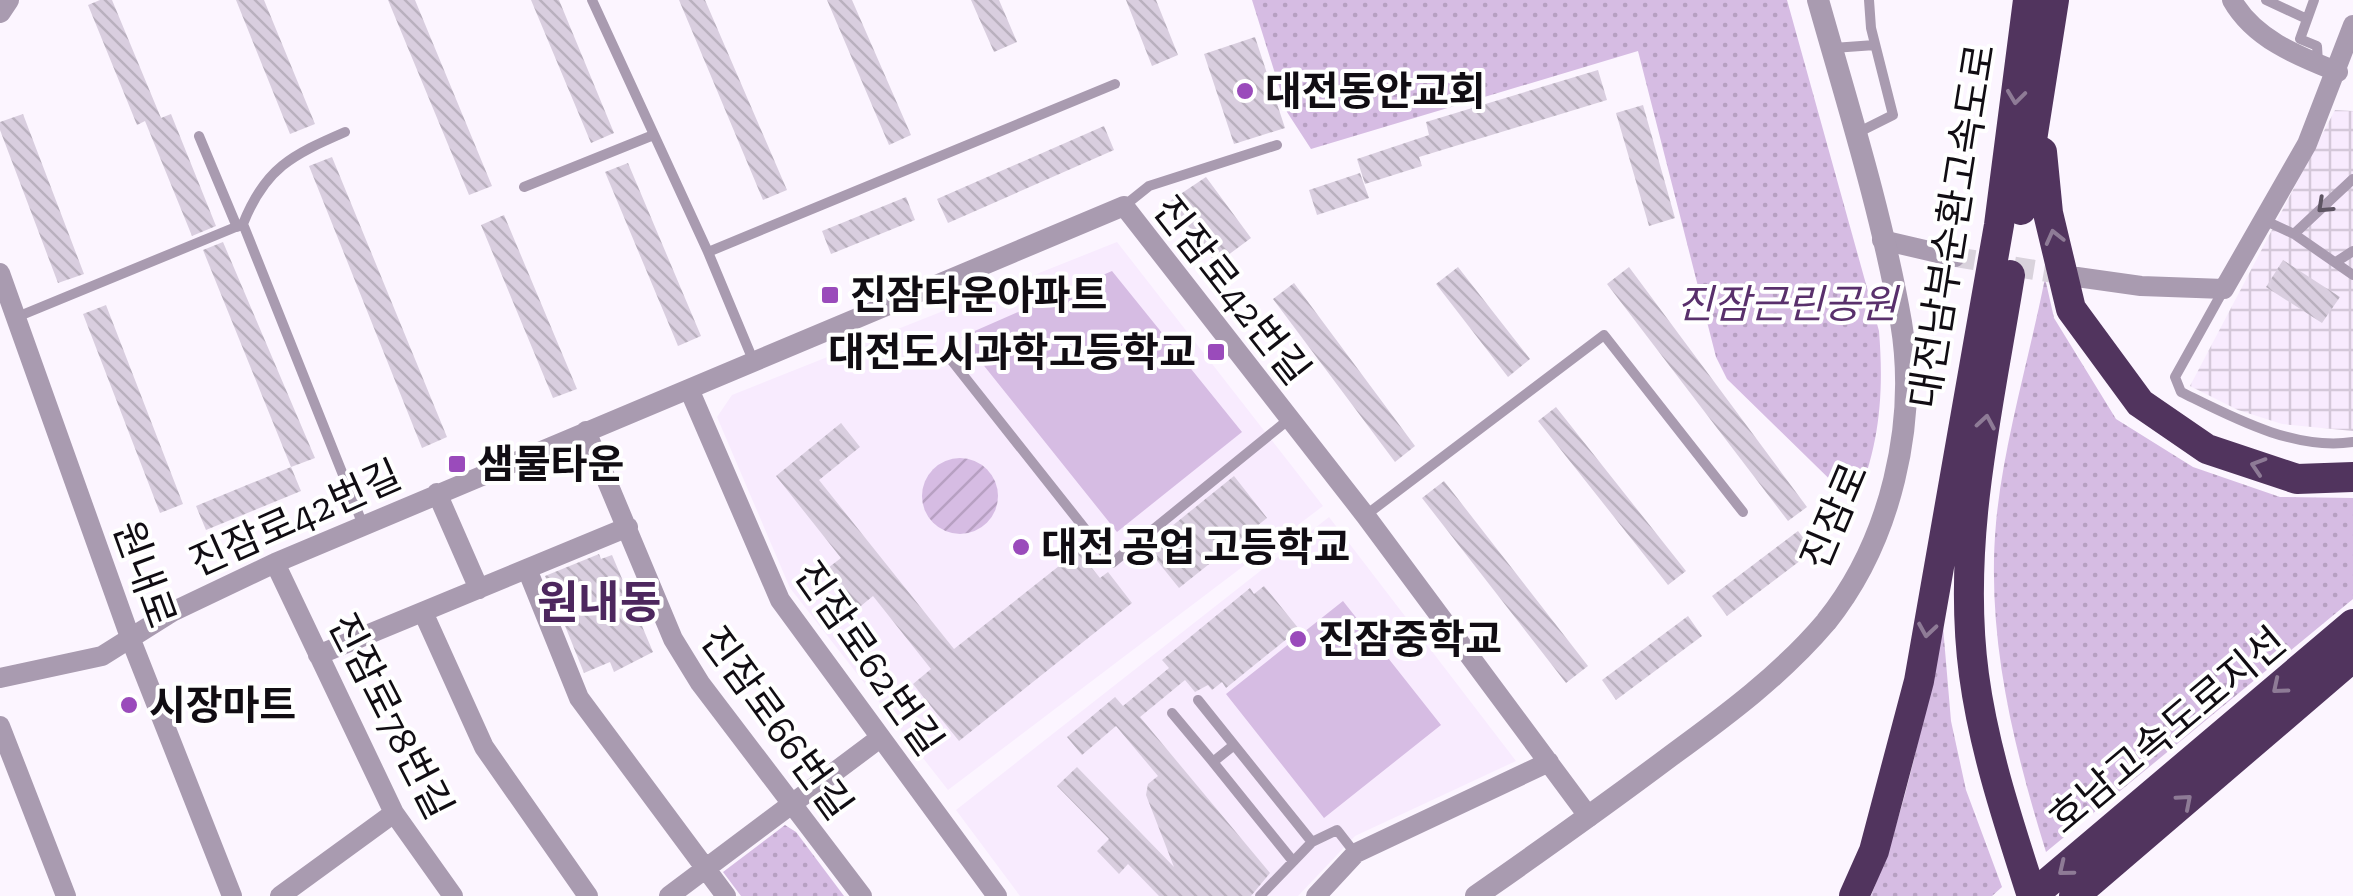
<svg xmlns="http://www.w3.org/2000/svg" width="2353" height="896" font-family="'Zilla Slab','Noto Sans KR',serif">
<defs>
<pattern id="industrial-grid" width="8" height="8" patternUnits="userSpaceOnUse" patternTransform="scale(2.5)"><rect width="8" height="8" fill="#f8ebfe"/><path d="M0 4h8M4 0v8" fill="none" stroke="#d4c8d9"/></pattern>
<pattern id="grass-dots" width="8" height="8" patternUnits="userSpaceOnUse" patternTransform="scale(2.5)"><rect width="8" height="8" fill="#d6bce3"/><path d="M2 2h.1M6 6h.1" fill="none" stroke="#b7a0c2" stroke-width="1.8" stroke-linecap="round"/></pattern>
<pattern id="garden-furrows" width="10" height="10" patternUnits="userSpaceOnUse" patternTransform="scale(2.5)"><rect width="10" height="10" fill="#d6bce3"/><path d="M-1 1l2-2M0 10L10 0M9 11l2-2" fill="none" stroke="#b7a0c2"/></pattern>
<pattern id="building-back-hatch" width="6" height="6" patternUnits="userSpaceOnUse" patternTransform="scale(2.5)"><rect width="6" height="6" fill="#d9cedf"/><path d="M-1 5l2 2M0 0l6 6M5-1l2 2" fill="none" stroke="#b9b0be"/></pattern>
</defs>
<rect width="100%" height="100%" fill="#fcf5ff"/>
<path fill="#f8ebfe" d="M1117 242 1323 506 948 790 790 588 717 417 732 395Z
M1329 517 1516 761 1355 836 1298 896H1020L956 810Z"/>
<path fill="url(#industrial-grid)" d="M2335 110 2353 111V431L2282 424 2238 410 2190 386Z"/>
<path fill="url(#grass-dots)" d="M1252 0H1787L1879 331C1884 393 1880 446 1855 504L1727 379 1716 357 1638 51 1311 149 1287 112Z
M2045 278 2054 318 2116 419 2193 467 2280 497 2353 498V599L2046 852C2013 745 1986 636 1996 523 2003 445 2030 355 2045 278Z
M1942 615 1951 721 1966 790 2002 887 1992 896H1871C1908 804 1926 712 1942 615Z
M785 825 796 832 844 896H741L723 872Z"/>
<path fill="url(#garden-furrows)" d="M922 496a38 38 0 1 1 76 0a38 38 0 1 1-76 0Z"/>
<path fill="#d6bce3" d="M1112 271 1242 432 1117 532 961 337Z
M1343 601 1441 725 1324 818 1226 694Z"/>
<path fill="url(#building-back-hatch)" d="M100 0H112L161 118 171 114 216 226 192 236 145 121 137 125 88 5Z
M236 0H264L315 124 290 134Z
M388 0H415L492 186 469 195Z
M531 0H559L614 133 591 143Z
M679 0H705L787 190 763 200Z
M827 0H852L911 135 889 145Z
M971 0H999L1017 42 994 52Z
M1126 0H1156L1178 55 1152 66Z
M1255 37 1285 128 1234 144 1204 54Z
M1598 70 1607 100 1419 157 1422 166 1365 184 1357 159 1429 135 1426 122Z
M1643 105 1675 218 1649 226 1616 113Z
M23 114 84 274 58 283 0 130V122Z
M1104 126 1114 150 948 223 937 199Z
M332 157 447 437 422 448 309 166Z
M628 163 701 336 678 346 605 172Z
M1360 173 1369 198 1317 215 1309 190Z
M1206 177 1251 238 1216 264 1170 201Z
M906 197 915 220 831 254 822 231Z
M504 215 577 389 553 398 481 225Z
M223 242 315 458 291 467 301 491 206 530 196 506 291 467 203 250Z
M2283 260 2340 297 2322 323 2266 287Z
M1458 267 1530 359 1508 377 1436 284Z
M1629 267 1807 507 1788 521 1607 284Z
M1294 283 1415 446 1395 462 1273 299Z
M106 305 183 504 160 513 83 314Z
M1556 407 1686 571 1668 585 1538 421Z
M841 423 860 447 819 480 954 649 1078 551 1100 578 1108 572 1132 603 959 741 913 684 931 669 873 596 856 610 824 571 841 558 776 476Z
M1234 476 1267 518 1179 588 1146 547Z
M1444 481 1588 666 1566 683 1422 498Z
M1798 531 1813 551 1727 616 1712 596Z
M599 554 601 559 612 555 653 652 614 672 610 662 584 673 545 576Z
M1264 586 1299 629 1226 688 1222 682 1212 690 1208 685 1195 692 1185 680 1140 717 1270 873 1251 896H1159L1128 864 1119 874 1097 851 1109 839 1057 786 1077 767 1174 867 1146 795 1148 784 1158 776 1116 726 1082 755 1067 737 1115 697 1123 706 1169 668 1162 660 1250 588 1254 594Z
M1688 616 1702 636 1616 700 1602 680Z"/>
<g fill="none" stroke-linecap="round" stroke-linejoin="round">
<path stroke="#d9d2dc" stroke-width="20" stroke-dasharray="20 10" stroke-linecap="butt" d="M1955 257 2072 276"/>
<path stroke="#a99bb0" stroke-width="10" d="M592 0 708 252 753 360
M2266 0 2307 19
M2314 0 2300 39 2317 46 2318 63
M1833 48 1875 45
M345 132C292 155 265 168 243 224L363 525
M1855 134 1893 115 1871 28 1869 0
M199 136 237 227
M524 187 651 136
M1124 206 1149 186 1277 145
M2266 221 2294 234 2353 275
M2294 234 2353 179
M708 252 1115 84
M2336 262 2353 251
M2224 289 2175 377 2181 392C2232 417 2294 451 2353 442
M17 317 243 224
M952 361 1112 563 1288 420
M1366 515 1604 335 1743 512
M1198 700 1312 842 1337 830 1355 853
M1172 713 1213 762 1234 745
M1213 762 1292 860
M1260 896 1312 842"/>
<path stroke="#a99bb0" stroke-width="20" d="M2232 0C2254 39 2298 56 2338 72
M1882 240 1955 257
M0 273 131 640 232 896
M2077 277 2141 286 2224 289 2307 144 2353 25
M689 389 780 600 997 896
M586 431 673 639 700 683 862 896
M437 493 479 589
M275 563 394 813 453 896
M527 569 579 698 726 896
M423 612 484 747 588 896
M318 655 628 527
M0 678 102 656 172 612 275 563 1124 206 1365 515 1589 817
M0 726 66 896
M280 896 394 813
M669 896 880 738
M1316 896 1356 853 1549 762"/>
<path stroke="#a99bb0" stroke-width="22" d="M0 12 8 0
M1476 896C1542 850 1608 803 1672 755 1727 715 1782 674 1826 622 1891 541 1918 423 1901 322 1882 214 1848 106 1818 0"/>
<path stroke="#51345e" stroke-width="30" d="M2042 152 2048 213 2071 309 2140 403 2207 449 2297 479 2353 477
M2021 210 2054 0
M2010 275C1989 406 1956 541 1974 675 1984 750 2009 824 2032 896
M1854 896 1874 851 1919 681 1999 225 2028 0
M2032 896 2353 624
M2074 896 2353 657"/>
</g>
<defs><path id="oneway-chevron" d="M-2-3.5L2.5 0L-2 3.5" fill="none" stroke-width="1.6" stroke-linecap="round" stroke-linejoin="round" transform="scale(2.5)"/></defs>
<g stroke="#8e7b96">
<use href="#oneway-chevron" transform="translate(2016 97) rotate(97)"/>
<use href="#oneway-chevron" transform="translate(2054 237) rotate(-104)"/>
<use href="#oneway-chevron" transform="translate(1986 422) rotate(-80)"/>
<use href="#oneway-chevron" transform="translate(2258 466) rotate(-162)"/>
<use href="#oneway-chevron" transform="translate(1927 630) rotate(99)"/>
<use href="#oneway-chevron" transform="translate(2279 687) rotate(140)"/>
<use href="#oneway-chevron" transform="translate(2185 801) rotate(-41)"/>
<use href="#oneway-chevron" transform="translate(2065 869) rotate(141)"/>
</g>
<use stroke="#5d5462" href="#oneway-chevron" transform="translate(2324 206) rotate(137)"/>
<g fill="#9a4bbb" stroke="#fff" stroke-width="4">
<circle cx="1245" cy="91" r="10"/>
<rect x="820" y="285" width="20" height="20" rx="5"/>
<rect x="1206" y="342" width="20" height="20" rx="5"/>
<rect x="447" y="454" width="20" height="20" rx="5"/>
<circle cx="1021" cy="547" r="10"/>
<circle cx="1298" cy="639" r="10"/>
<circle cx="129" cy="705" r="10"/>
</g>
<g text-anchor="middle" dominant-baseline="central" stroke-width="8" stroke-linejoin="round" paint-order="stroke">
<g font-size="40" font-weight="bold" fill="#110d13" stroke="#fff" text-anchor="start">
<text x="1265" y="91">대전동안교회</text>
<text x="850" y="295">진잠타운아파트</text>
<text x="1196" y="352" text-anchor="end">대전도시과학고등학교</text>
<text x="477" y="464">샘물타운</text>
<text x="1041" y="547">대전 공업 고등학교</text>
<text x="1318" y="639">진잠중학교</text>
<text x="149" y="705">시장마트</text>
</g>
<g font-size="40" fill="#110d13" stroke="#fff">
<text transform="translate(1952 226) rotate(-81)">대전남부순환고속도로</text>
<text transform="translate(1232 290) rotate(52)">진잠로42번길</text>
<text transform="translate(1834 516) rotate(-67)">진잠로</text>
<text transform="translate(295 518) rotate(-24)">진잠로42번길</text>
<text transform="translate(145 574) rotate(70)">원내로</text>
<text transform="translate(869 658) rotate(55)">진잠로62번길</text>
<text transform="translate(391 716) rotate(63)">진잠로78번길</text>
<text transform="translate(777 723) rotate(54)">진잠로66번길</text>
<text transform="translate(2167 730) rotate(-40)">호남고속도로지선</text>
</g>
<g font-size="40" font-style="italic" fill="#59306c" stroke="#fff">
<text x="1787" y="304">진잠근린공원</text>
</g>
<g font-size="45" font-weight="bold" fill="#4d275e" stroke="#fff">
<text x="599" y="603">원내동</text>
</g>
</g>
</svg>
